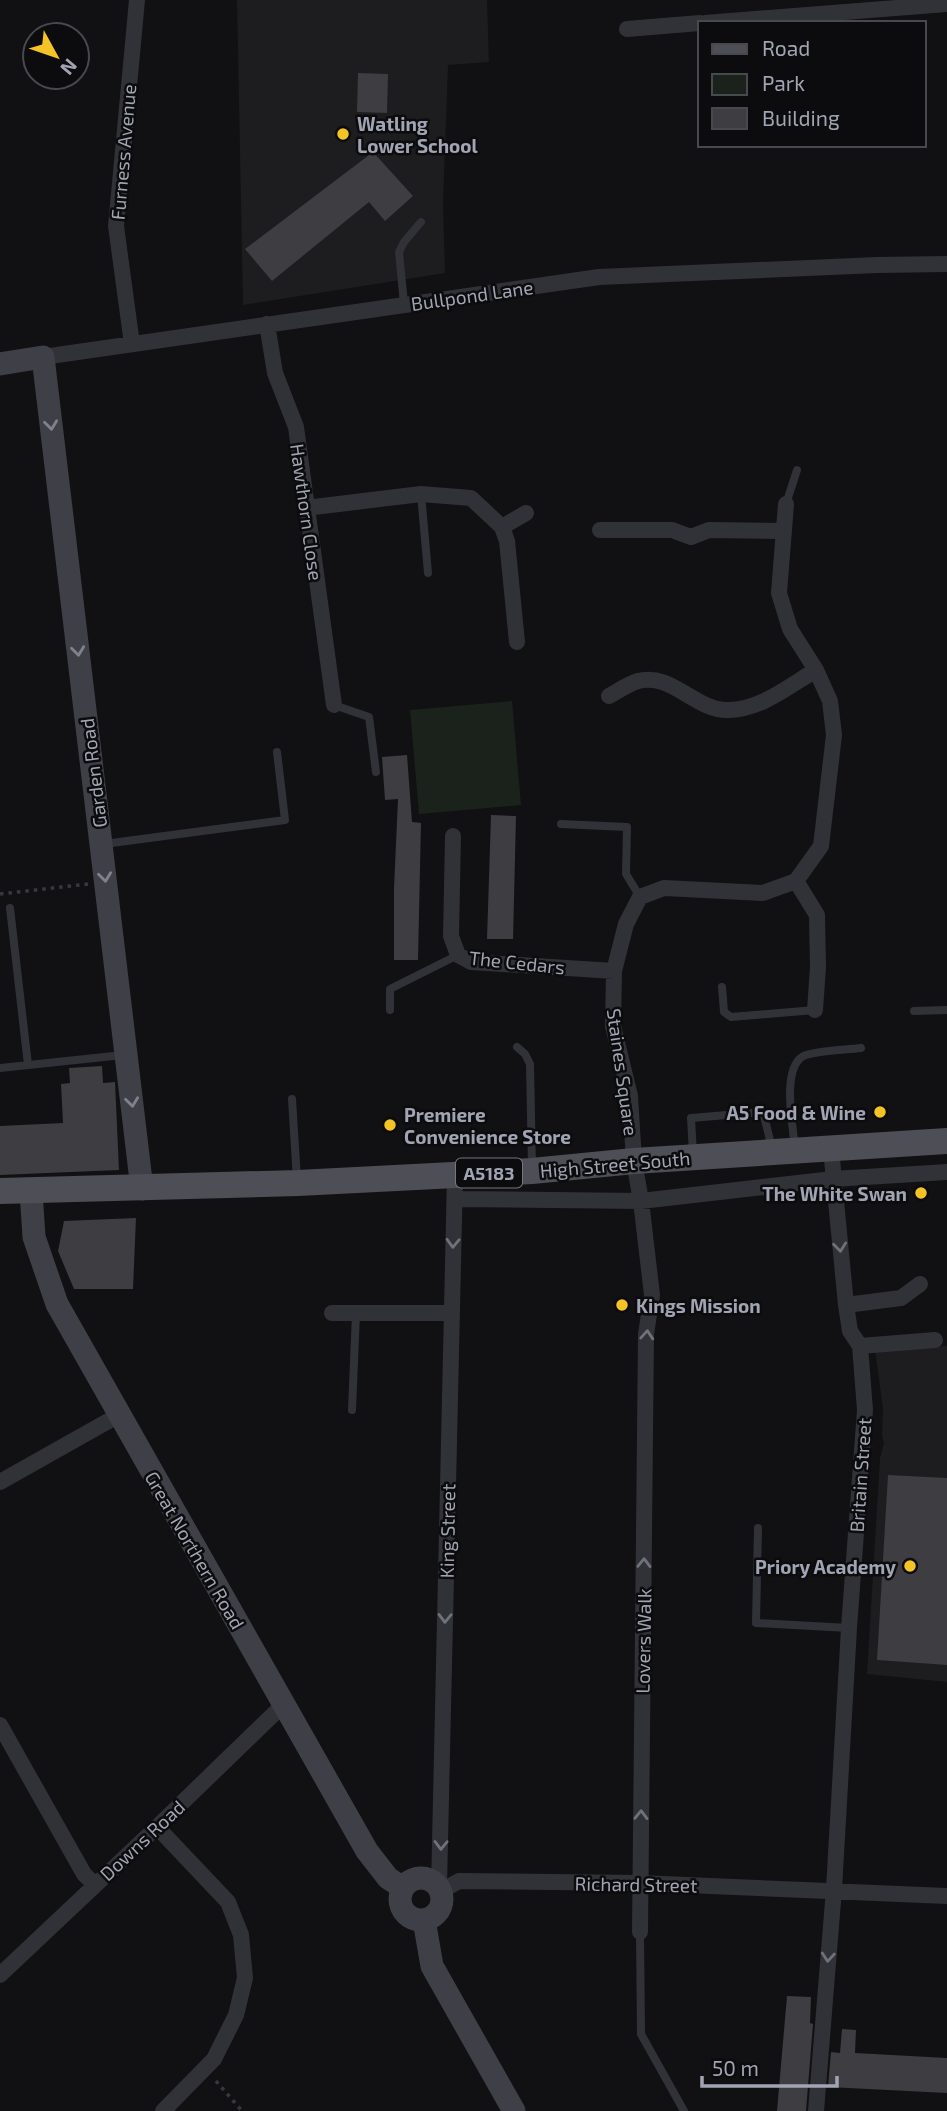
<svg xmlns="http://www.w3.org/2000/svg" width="947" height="2111" font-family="'Exo 2',sans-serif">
<rect width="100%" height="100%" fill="#111012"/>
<path fill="#1d1c1f" d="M237 0H487L489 62 448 65 443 204 445 273 243 305Z
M947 1346V1682L867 1674 880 1458 884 1443 882 1436 883 1409 875 1349Z"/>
<path fill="#1b221c" d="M512 701 521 805 419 814 410 710Z"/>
<path fill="#3d3d42" d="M358 73 388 74 387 113 357 112Z
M373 152 413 196 385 221 369 202 272 281 245 249Z
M407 755 412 822 421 823 418 960H394V888L398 799 385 800 382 757Z
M491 815 516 816 513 939H487Z
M102 1066 103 1083 115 1082 119 1170 0 1175V1126L63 1123 61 1084 70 1083 69 1068Z
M136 1218 133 1289H74L58 1251 64 1221Z
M888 1475 947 1478V1665L877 1660Z
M787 1996 811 1997 810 2023 813 2024 806 2111H777Z
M842 2029 856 2030 855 2053 947 2058V2093L828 2087 831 2052 840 2053Z"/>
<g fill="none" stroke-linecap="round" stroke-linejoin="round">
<path stroke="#37393e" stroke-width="3.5" stroke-dasharray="3.5 5" stroke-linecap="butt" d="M0 894 88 884
M216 2081 242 2111"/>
<path stroke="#313237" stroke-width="8" d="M404 304 399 252 404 242 421 222
M421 494 428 573
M786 504 797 470
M334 705 369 717 376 772
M561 824 627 827 626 874 640 897
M104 844 285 820 277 752
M10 908 28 1065
M722 987 724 1012 731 1017 815 1010
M390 1010V989L458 955
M914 1011 947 1010
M517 1047 525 1054 530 1064 532 1168
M0 1068 123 1055
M292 1099 297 1180
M795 1148C793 1126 780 1064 806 1055 823 1050 844 1050 861 1048
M693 1154 691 1118 763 1112 772 1148
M352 1410 356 1313
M758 1528 756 1623 849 1628
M640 1932 641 2034 684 2111"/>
<path stroke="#313237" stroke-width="16" d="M705 23 947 4
M627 29 700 23
M267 324 275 373 296 427 334 705
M132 344 116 226 137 0
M43 357 599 277 877 265 947 264
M306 508 421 494 471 498 502 527 507 541 517 642
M502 527 526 513
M600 530H672L691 537 709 530 783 531
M609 696C618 691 628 684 638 681 672 672 695 711 728 710 760 710 789 686 816 670
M453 836 451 936 458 955 471 962 614 971
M796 881 817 915 818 967 815 1010
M455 1199 641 1201 833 1179 947 1172
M846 1305 901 1298 920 1284
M332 1313H451
M860 1346 935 1340
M0 1482 119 1415
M0 1725 84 1874 95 1885
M157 1827 228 1902 241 1935 245 1978 236 2015 214 2059 163 2111
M439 1887 455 1175
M441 1891 459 1881 640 1883 947 1896
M640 1932 646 1334 652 1295 641 1201 634 1161 630 1096 613 1026 614 971 626 924 640 897 664 888 763 893 796 881 821 846 834 735 830 701 816 670 790 629 779 593 786 504
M0 1975 157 1827 284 1704
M816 2111 834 1889 849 1628 865 1410 860 1346 850 1331 846 1305 831 1149"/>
<path stroke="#3f4047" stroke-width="23" d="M0 364 43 357 142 1189
M31 1191 34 1237 57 1304 367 1851 388 1878 403 1888
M400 1899a21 21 0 1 1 42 0a21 21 0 1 1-42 0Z
M424 1920 432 1966 514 2111"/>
<path stroke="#4d4e56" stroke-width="26" d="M0 1191 298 1183 532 1171 634 1161 947 1141"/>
</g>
<defs><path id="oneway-chevron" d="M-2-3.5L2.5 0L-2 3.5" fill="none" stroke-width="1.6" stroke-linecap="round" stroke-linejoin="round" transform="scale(1.75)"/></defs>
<g stroke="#7f828d">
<use href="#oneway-chevron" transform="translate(51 425) rotate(83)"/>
<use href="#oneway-chevron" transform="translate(78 651) rotate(83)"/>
<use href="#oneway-chevron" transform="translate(105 877) rotate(83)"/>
<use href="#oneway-chevron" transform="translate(132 1102) rotate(83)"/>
</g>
<g stroke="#6f717b">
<use href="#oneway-chevron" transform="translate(453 1243) rotate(92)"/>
<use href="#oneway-chevron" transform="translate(840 1247) rotate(84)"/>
<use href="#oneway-chevron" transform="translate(647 1335) rotate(-86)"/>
<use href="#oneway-chevron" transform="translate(644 1563) rotate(-89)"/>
<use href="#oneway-chevron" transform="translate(445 1618) rotate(91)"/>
<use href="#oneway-chevron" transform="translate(641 1815) rotate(-89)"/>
<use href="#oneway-chevron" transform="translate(441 1845) rotate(91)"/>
<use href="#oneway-chevron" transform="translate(828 1957) rotate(95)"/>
</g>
<g fill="#f4c326" stroke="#0c0b0d" stroke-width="2.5">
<circle cx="343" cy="134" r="7"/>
<circle cx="880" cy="1112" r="7"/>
<circle cx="390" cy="1125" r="7"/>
<circle cx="921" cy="1193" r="7"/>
<circle cx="622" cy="1305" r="7"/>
<circle cx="910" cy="1566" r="7"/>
</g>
<g text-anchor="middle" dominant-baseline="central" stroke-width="5" stroke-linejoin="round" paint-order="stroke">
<rect fill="#0c0b0d" stroke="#747781" stroke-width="2" x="456" y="1158.5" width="66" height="29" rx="5"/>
<g font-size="18" font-weight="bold" fill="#a1a5b3">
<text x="489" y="1173">A5183</text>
</g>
<g font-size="19" font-weight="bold" fill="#a1a5b3" stroke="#0c0b0d" text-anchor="start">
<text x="357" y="123">Watling<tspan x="357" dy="22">Lower School</tspan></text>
<text x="866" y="1112" text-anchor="end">A5 Food &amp; Wine</text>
<text x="404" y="1114">Premiere<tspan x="404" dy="22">Convenience Store</tspan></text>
<text x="907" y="1193" text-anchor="end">The White Swan</text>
<text x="636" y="1305">Kings Mission</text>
<text x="896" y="1566" text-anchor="end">Priory Academy</text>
</g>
<g font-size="19" fill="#a1a5b3" stroke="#0c0b0d">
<text transform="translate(123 152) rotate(-85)">Furness Avenue</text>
<text transform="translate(472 295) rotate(-8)">Bullpond Lane</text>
<text transform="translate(307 512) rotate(82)">Hawthorn Close</text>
<text transform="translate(93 773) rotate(-97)">Garden Road</text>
<text transform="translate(517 962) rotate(6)">The Cedars</text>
<text transform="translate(623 1072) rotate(82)">Staines Square</text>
<text transform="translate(615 1164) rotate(-5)">High Street South</text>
<text transform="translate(860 1475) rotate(-86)">Britain Street</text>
<text transform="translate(447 1531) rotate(-89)">King Street</text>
<text transform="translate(195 1550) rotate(60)">Great Northern Road</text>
<text transform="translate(643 1641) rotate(-89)">Lovers Walk</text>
<text transform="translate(142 1840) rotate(-43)">Downs Road</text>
<text transform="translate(636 1884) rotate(1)">Richard Street</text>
</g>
</g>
<rect x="698" y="21" width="228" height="126" fill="#0c0b0d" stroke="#48494f" stroke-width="2"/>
<rect x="712" y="44" width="35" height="10" fill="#4d4e56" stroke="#48494f" stroke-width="2"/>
<text x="762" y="56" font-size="21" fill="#a1a5b3">Road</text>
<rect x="712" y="74" width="35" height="21" fill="#1b221c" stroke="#48494f" stroke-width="2"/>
<text x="762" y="91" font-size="21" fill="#a1a5b3">Park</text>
<rect x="712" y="108" width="35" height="21" fill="#3d3d42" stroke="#48494f" stroke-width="2"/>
<text x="762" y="126" font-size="21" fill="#a1a5b3">Building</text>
<g transform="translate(56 56) rotate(130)"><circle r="33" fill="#0c0b0d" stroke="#48494f" stroke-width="2"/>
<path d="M0-5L12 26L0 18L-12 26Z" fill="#f4c326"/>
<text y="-10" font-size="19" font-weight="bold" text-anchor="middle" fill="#a1a5b3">N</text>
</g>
<path d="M702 2076v10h135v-10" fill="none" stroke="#a1a5b3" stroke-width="3.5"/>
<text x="712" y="2076" font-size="21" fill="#a1a5b3" stroke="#0c0b0d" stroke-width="5" paint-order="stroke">50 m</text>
</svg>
